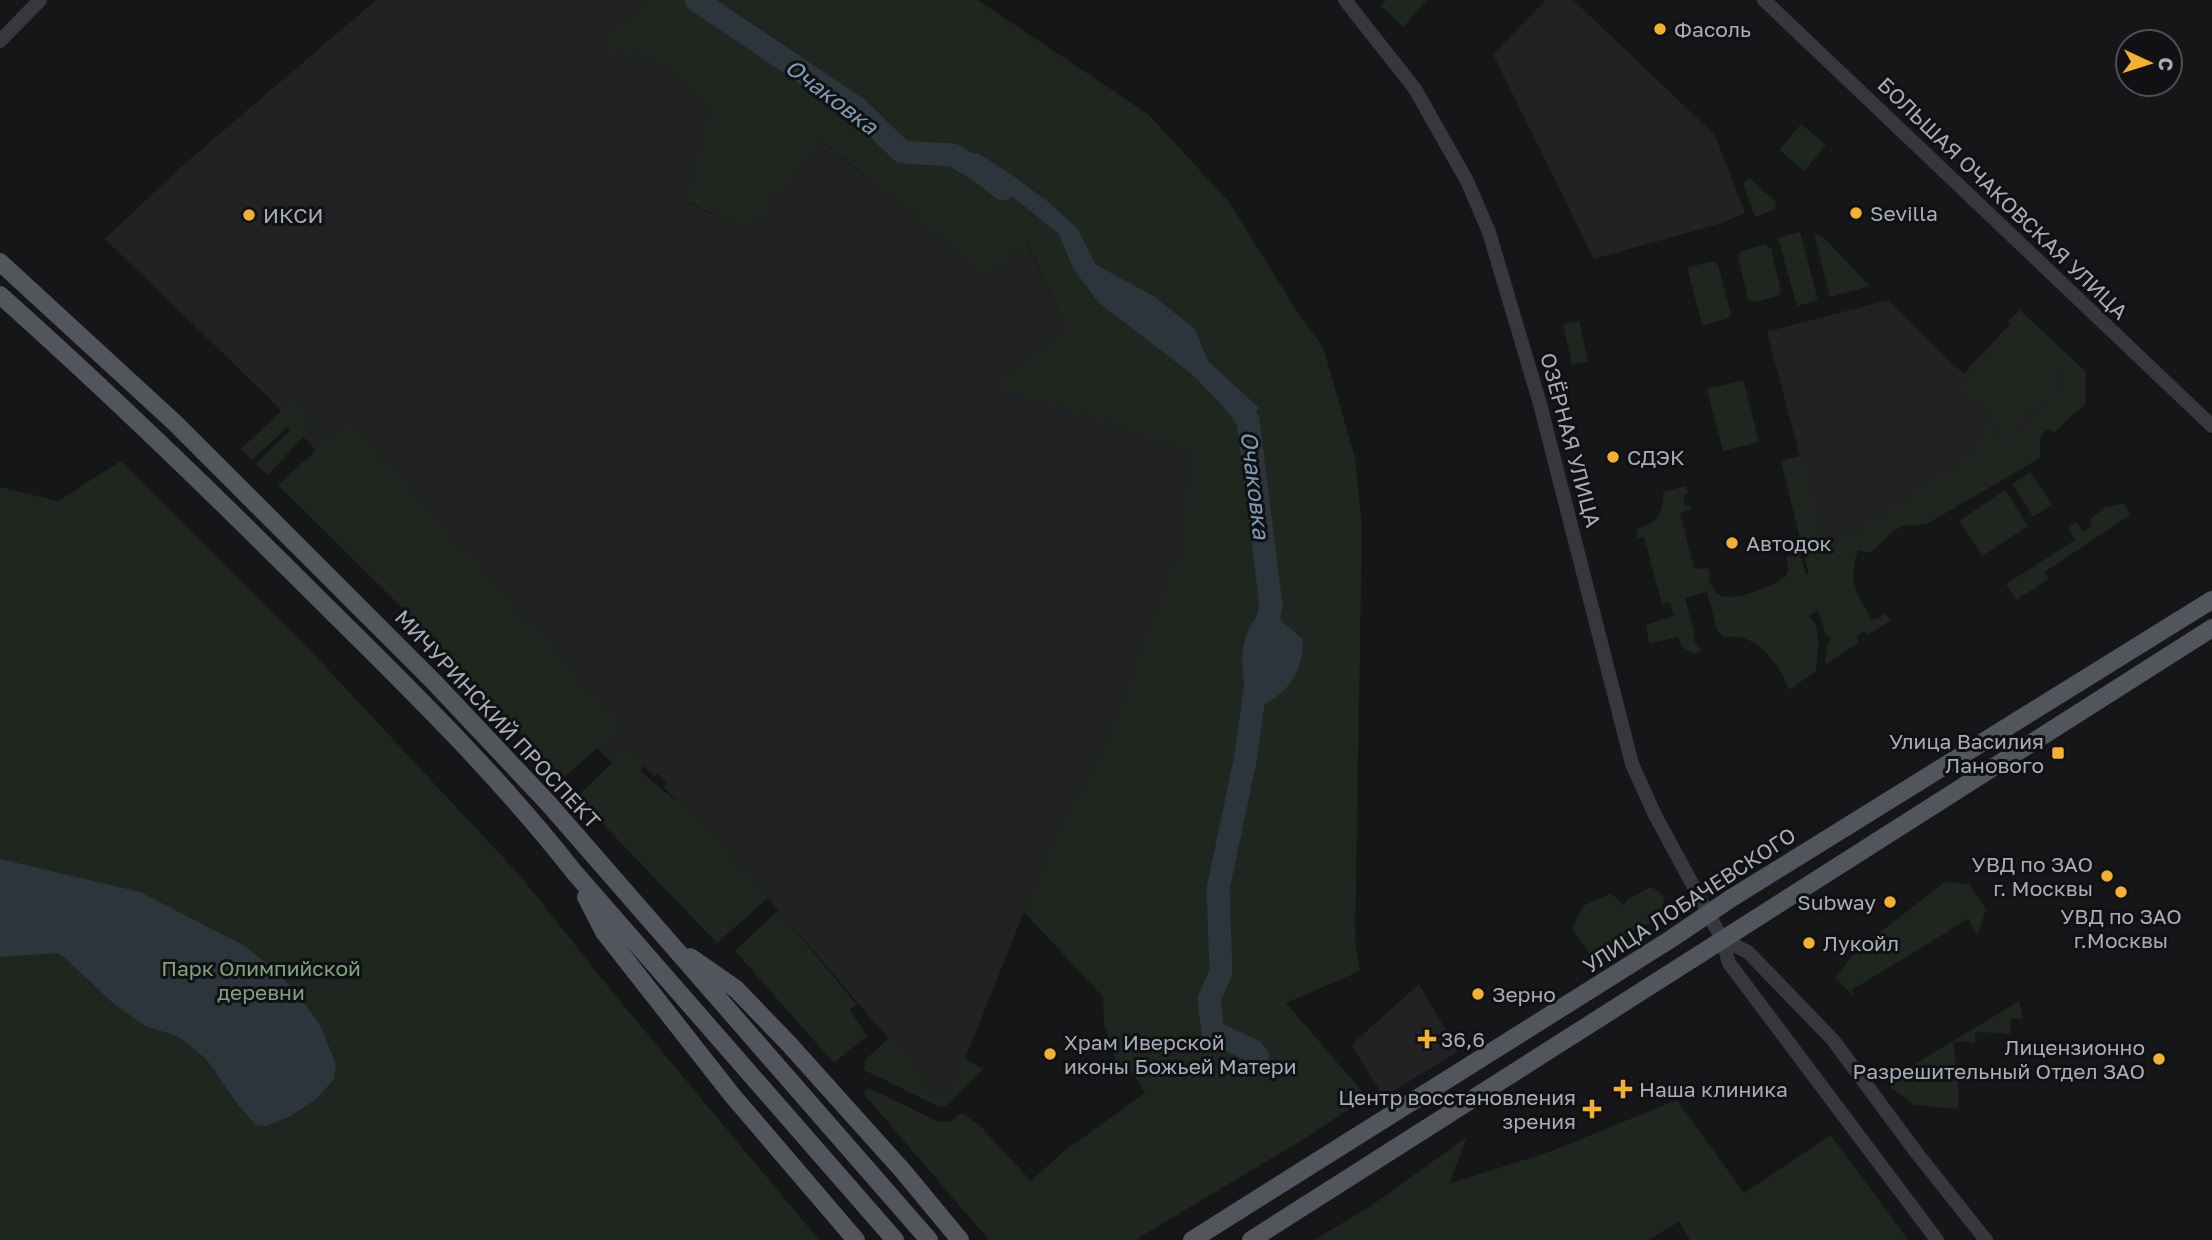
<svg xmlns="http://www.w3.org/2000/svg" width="2212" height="1240" font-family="'Golos Text',sans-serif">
<rect width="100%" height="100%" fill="#161618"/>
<path fill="#222225" d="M376 0H645L600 50 662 60 712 112 689 203 748 232 819 139 989 277 1026 242 1067 327 998 387 1194 453 1181 549 1127 696 1024 912 946 1106 721 843 663 787 667 783 658 774 654 776 623 748 612 763 414 562 272 401 105 239 181 167Z
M1546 0H1573L1715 135 1745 213 1722 223 1594 259 1493 54Z
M1888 300 1953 365 1964 373 2011 323 2070 378 2028 423 2020 442 1825 551 1767 332Z
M1419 984 1458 1051 1384 1097 1351 1045Z"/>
<path fill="#1e261f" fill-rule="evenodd" d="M645 0H978L1149 115 1229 202 1298 313 1323 347 1355 458 1362 526 1355 939 1360 971 1286 1003 1367 1097 1304 1139 1135 1240H989L863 1093 869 1088 937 1121 949 1122 962 1113 981 1127 1031 1181 1063 1152 1145 1093 1133 1073 1118 1066 1104 1024 1103 997 1024 912 1127 696 1181 549 1194 453 997 387 1067 327 1027 242 989 277 820 139 748 232 689 202 712 112 662 60 599 50ZM1271 605 1283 622 1303 639 1242 645Z
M1386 0H1427L1403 27 1381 6Z
M1801 124 1826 145 1804 171 1779 150Z
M1749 178 1776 202 1775 209 1755 217 1743 184Z
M1800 232 1818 300 1797 306 1778 238Z
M1814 233 1826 240 1870 286 1830 297Z
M1764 244 1771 248 1781 292 1778 296 1754 302 1748 300 1738 256 1740 252Z
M1713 261 1718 264 1731 315 1729 318 1705 325 1702 324 1688 271 1689 267Z
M2020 310 2086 372 2085 406 2073 414 2055 432 2047 429C2038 436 2040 448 2040 458L1927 524 1903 526 1892 532 1870 553 1858 550C1848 582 1856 592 1872 620L1878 619 1884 613 1891 620 1868 635 1864 631 1856 637 1859 642 1825 665 1828 643 1831 641 1829 635H1826L1818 610 1808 616C1824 627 1817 654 1816 671L1789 690C1783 670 1766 647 1746 639 1740 636 1731 637 1724 637L1717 630 1707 592 1685 598 1695 636 1693 639 1701 650 1695 655 1681 646 1678 637 1653 643 1649 642 1646 625 1674 616 1670 602 1662 604 1644 537 1638 538 1636 529C1656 524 1665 512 1663 492L1686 486 1688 494 1683 495 1685 506 1691 505V509L1680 513 1694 569 1708 568 1710 577 1708 578C1712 585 1714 593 1721 596 1733 601 1781 586 1787 574 1790 568 1787 563 1786 557L1800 554 1806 575H1809L1781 461 1800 456 1820 532 1835 542 1844 539 1977 451 1982 441 1983 424 1999 435 2015 433 2028 423 2069 378 2008 321Z
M1579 321 1588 361 1572 365 1563 324Z
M2016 332 2057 373 2056 384 2012 429H2002L1963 391V382L2005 333Z
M1743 380 1759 442 1723 451 1707 389Z
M293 400 315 424 268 475 256 464 290 430 288 427 252 460 241 449Z
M355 428 616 720 615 732 562 779 434 639 278 485 338 430Z
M121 461 311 651 522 878 614 994 819 1240H0V487L58 501Z
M2030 472 2052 505 2033 517 2012 484Z
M2005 490 2028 526 1982 556 1959 521Z
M2125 503 2130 515 2045 572 2049 579 2016 600 2006 584 2075 540 2069 531 2070 526 2076 522 2084 532 2092 526 2089 520 2104 508Z
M623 747 643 765 640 771C652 782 665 792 678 802 712 829 740 865 768 898L717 943 577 797 612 763Z
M1945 882 1969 884 1986 909 1978 935 1968 919 1852 990 1856 998 1835 978 1856 951Z
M1651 887 1664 896 1661 917 1590 954 1572 928 1583 906 1611 893 1624 906 1628 899Z
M778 910 857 1005 849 1009 867 1036 834 1063 735 951Z
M2019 1001 2023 1019 2011 1018 2010 1034 1980 1032 1975 1034V1043L1953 1041 1959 1094 1958 1109 1914 1105 1891 1088 1892 1078Z
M889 1038 946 1105 964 1058 983 1069 946 1106 940 1107 864 1070 865 1060Z
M1677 1100 1744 1193 1831 1135 1908 1240H1690L1679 1222 1648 1240H1314L1372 1205 1467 1137 1449 1184 1549 1152Z"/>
<path fill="#2c353c" d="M978 153 1012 175 1047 201 1077 228 1096 265 1152 295 1195 329 1208 361 1259 408 1248 421 1235 419 1194 376 1098 302 1073 268 1059 234 978 169 953 155Z
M1271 605 1283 622 1303 639C1302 681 1284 694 1251 713 1240 677 1233 627 1271 605Z
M0 859 140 892 245 946 272 968 297 993 320 1025 336 1064 334 1079 315 1100 289 1117 266 1126 256 1125 238 1105 207 1060 192 1047 177 1036 145 1026 114 1004 64 957 57 953 0 957Z"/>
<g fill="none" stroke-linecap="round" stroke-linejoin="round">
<path stroke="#2c353c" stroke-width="23" d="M696 0 858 109 902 152 953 155 980 171 1003 189
M1231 397 1248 421 1271 605 1265 635
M1256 683 1245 761 1218 889 1221 972 1209 999 1213 1032 1253 1051 1258 1057"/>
<path stroke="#37383d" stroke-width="14" d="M1345 0 1415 89 1467 181 1489 232 1540 404 1632 764 1655 815 1722 939 1729 963 1937 1240
M1764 0 2212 426
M0 41 40 0
M1722 939 1748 952 1833 1040 1916 1152 1986 1240"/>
<path stroke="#53555c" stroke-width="18" d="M0 262 175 423 434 682 548 803 929 1240
M0 295C111 394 217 497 322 602 409 688 498 775 574 872L895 1240
M586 897 604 932 732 1095 856 1240
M690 957 736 989 789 1044 903 1171 960 1240
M1192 1240 1671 939 1730 899 2212 600
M1251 1240 2212 628"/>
</g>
<g fill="#f2b134" stroke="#111113" stroke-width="2.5">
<circle cx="1660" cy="29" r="7"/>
<circle cx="1856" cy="213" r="7"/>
<circle cx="249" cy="215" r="7"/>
<circle cx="1613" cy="457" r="7"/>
<circle cx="1732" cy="543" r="7"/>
<rect x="2051" y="746" width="14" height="14" rx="3.5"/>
<circle cx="2107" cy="876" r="7"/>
<circle cx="2121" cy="892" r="7"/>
<circle cx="1890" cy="902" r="7"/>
<circle cx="1809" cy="943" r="7"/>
<circle cx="1478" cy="994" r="7"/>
<path d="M1423.5 1028.5h7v7h7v7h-7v7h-7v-7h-7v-7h7z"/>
<circle cx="1050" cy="1054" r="7"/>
<circle cx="2159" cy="1059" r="7"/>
<path d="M1619.5 1078.5h7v7h7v7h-7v7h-7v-7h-7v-7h7z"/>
<path d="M1588.5 1098.5h7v7h7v7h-7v7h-7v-7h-7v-7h7z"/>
</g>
<g text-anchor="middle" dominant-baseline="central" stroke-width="6" stroke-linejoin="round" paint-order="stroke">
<g font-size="21" fill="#a8adb8" stroke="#111113" text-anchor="start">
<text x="1674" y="29">Фасоль</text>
<text x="1870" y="213">Sevilla</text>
<text x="263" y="215">ИКСИ</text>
<text x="1627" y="457">СДЭК</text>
<text x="1746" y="543">Автодок</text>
<text x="2044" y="741" text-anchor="end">Улица Василия<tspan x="2044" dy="24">Ланового</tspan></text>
<text x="2093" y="864" text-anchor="end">УВД по ЗАО<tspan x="2093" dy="24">г. Москвы</tspan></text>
<text x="1876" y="902" text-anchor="end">Subway</text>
<text x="2121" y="916" text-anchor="middle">УВД по ЗАО<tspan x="2121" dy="24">г.Москвы</tspan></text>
<text x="1823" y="943">Лукойл</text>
<text x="1492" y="994">Зерно</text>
<text x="1441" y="1039">36,6</text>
<text x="1064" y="1042">Храм Иверской<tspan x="1064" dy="24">иконы Божьей Матери</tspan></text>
<text x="2145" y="1047" text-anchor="end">Лицензионно<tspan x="2145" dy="24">Разрешительный Отдел ЗАО</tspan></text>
<text x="1639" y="1089">Наша клиника</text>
<text x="1576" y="1097" text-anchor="end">Центр восстановления<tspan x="1576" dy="24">зрения</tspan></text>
</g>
<g font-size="21" fill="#a8adb8" stroke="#111113">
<text transform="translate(2003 198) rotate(44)">БОЛЬШАЯ ОЧАКОВСКАЯ УЛИЦА</text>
<text transform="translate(1571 440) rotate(75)">ОЗЁРНАЯ УЛИЦА</text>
<text transform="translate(498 719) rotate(47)">МИЧУРИНСКИЙ ПРОСПЕКТ</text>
<text transform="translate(1689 900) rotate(-33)">УЛИЦА ЛОБАЧЕВСКОГО</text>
</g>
<g font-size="21" fill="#7fa381" stroke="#111113">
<text x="261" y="968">Парк Олимпийской<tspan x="261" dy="24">деревни</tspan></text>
</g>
<g font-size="23" font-style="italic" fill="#7f9bb3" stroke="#111113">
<text transform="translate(832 96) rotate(37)">Очаковка</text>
<text transform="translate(1256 485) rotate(83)">Очаковка</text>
</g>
</g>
<g transform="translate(2149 63) rotate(94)"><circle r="33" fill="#111113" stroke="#4d4f55" stroke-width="2"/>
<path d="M0-5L12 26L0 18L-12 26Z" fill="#f2b134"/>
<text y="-10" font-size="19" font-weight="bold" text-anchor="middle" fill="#a8adb8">С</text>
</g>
</svg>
